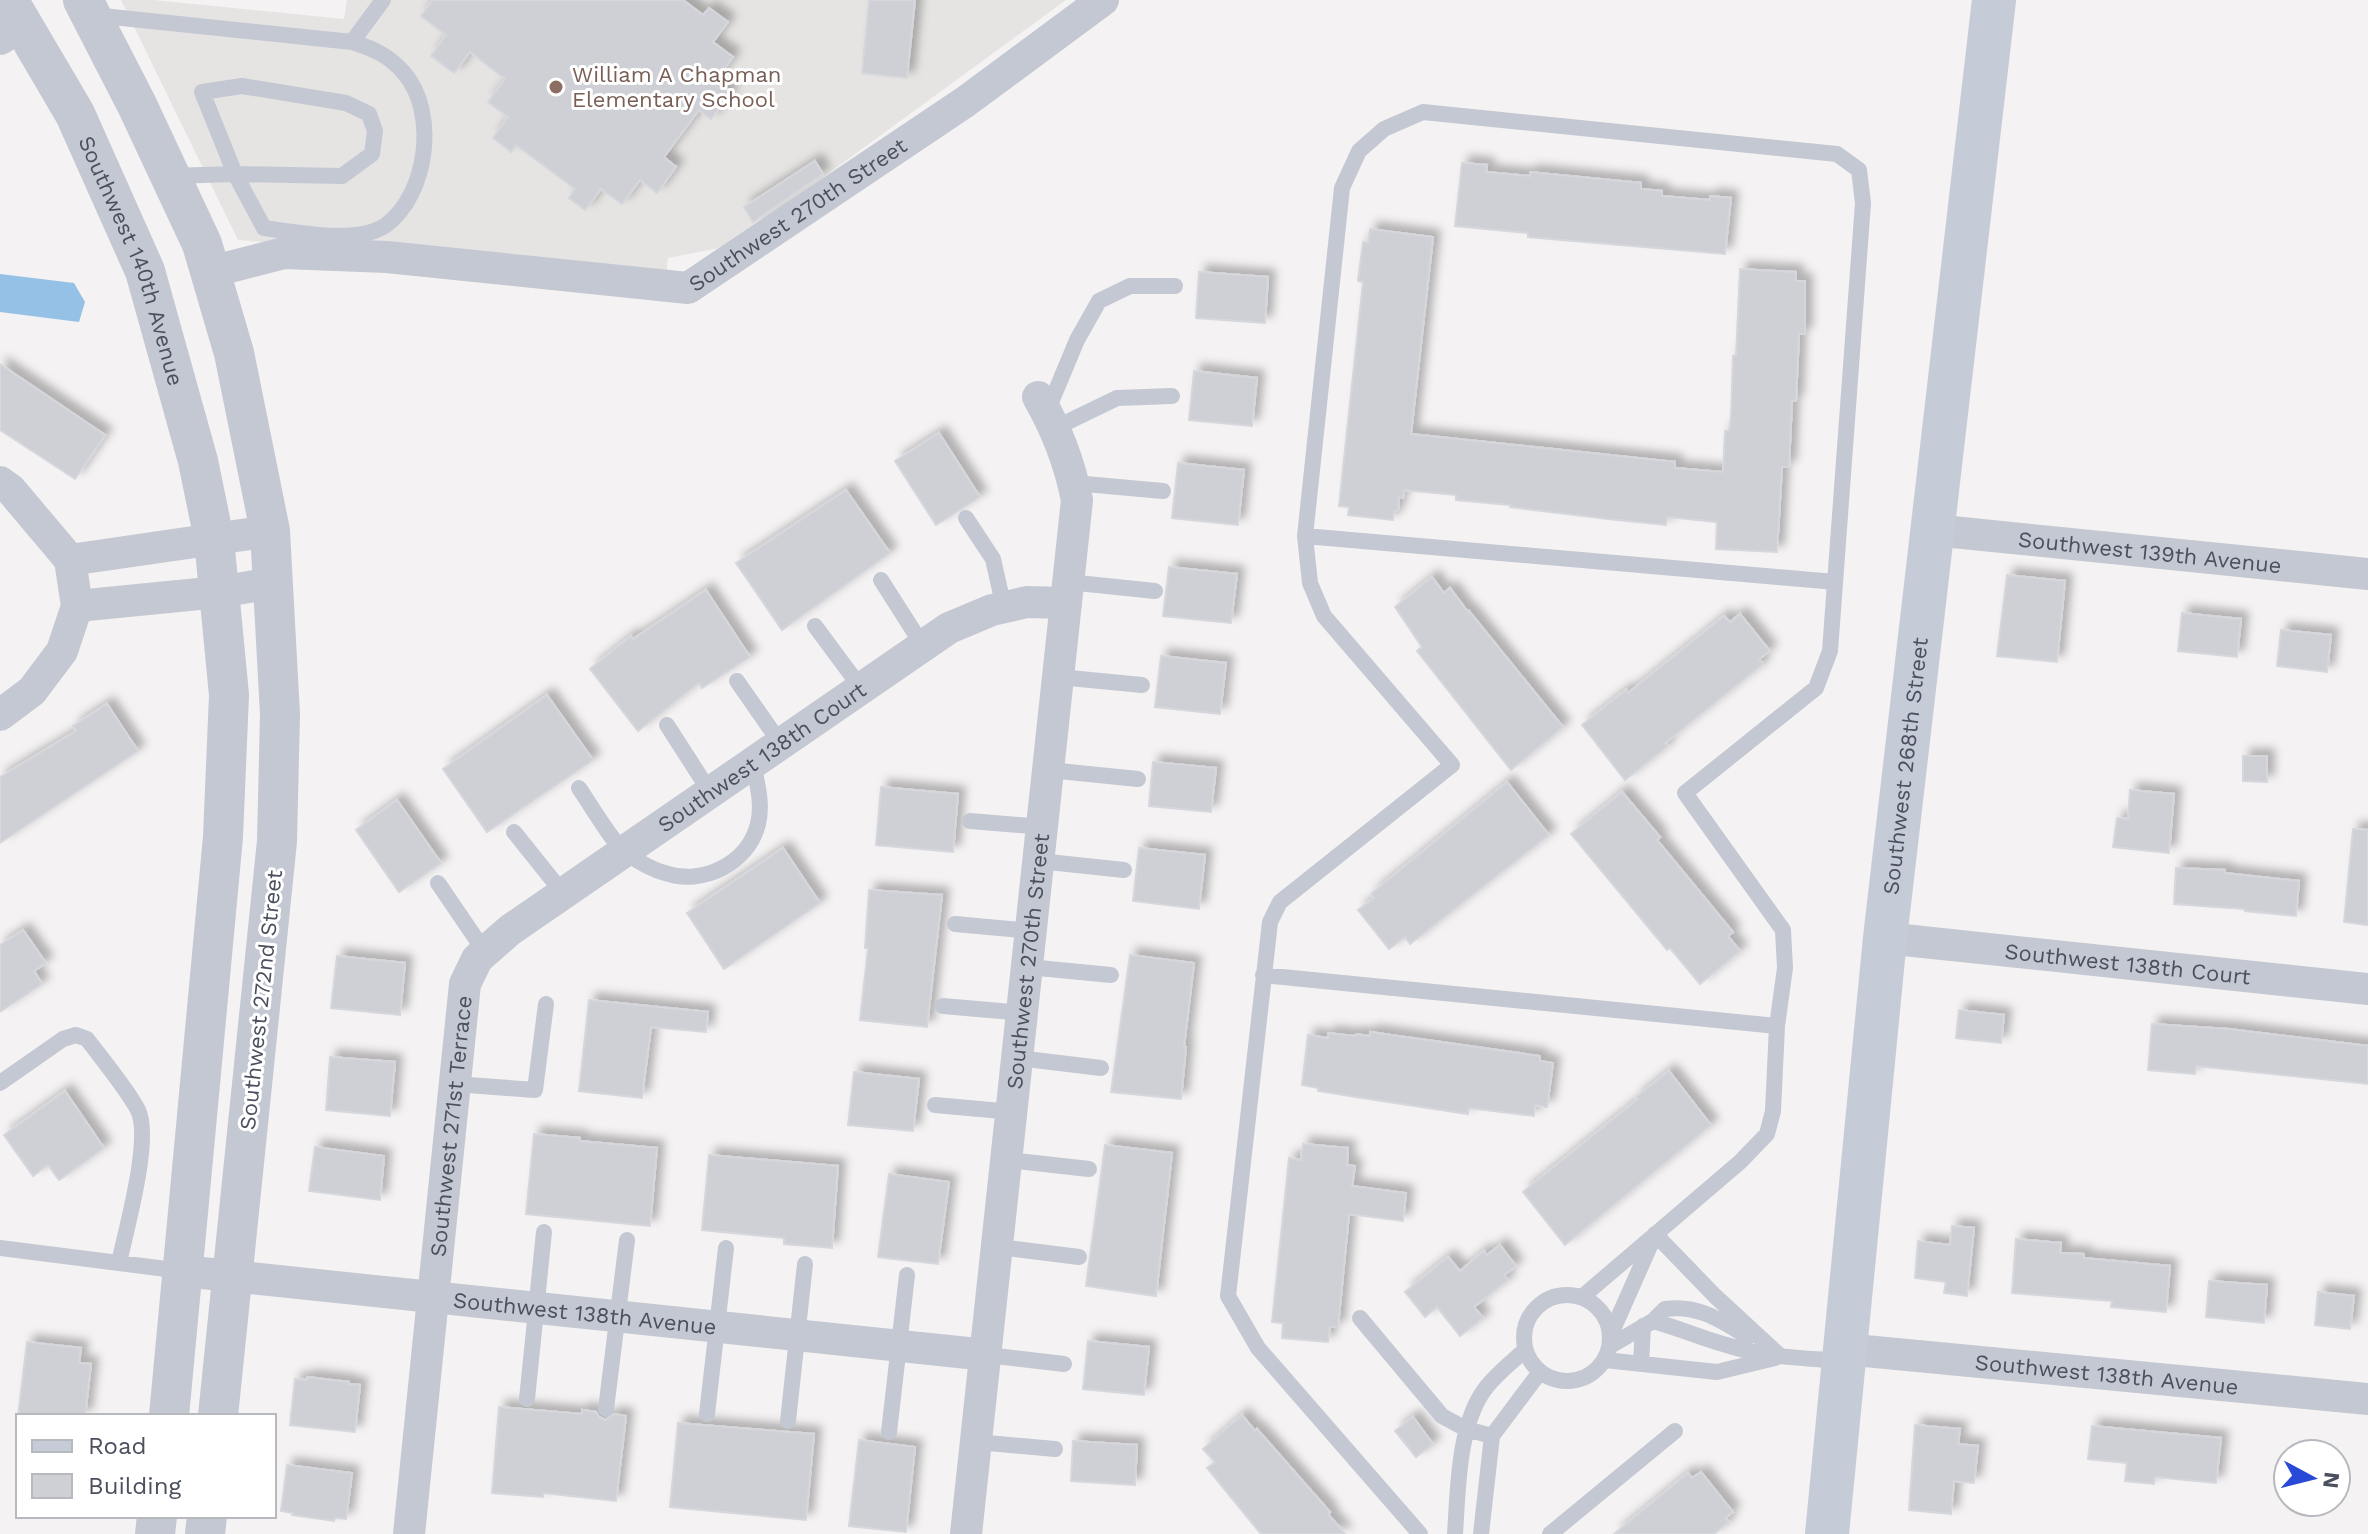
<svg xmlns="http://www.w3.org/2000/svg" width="2368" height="1534" font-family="'Work Sans',sans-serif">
<defs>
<filter id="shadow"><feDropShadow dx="7" dy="-7" stdDeviation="4" flood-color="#0004"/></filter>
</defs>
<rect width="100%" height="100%" fill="#f4f2f2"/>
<path fill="#e5e4e3" d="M121 0H153L344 19 347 0H1066L729 246 668 258 666 276 238 240Z"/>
<path fill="#96c1e6" d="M0 274 74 283 85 302 79 322 0 312Z"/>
<path fill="#cfd0d6" stroke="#d6d7dc" stroke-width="2" filter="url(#shadow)" d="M433 0H683L703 15 709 8 728 22 713 42 733 57 715 81 731 93 711 119 699 110 664 157 676 167 657 193 640 180 622 204 601 189 585 210 569 198 575 189 516 145 511 152 493 138 508 117 488 102 505 79 470 52 454 73 431 56 446 35 421 16Z
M869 0H915L907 78 862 73Z
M815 161 823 174 753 222 744 207Z
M1462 163 1487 165 1486 172 1530 176V172L1641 183V189L1662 191V196L1710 200V196L1731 198 1725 254 1528 237V233L1455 226Z
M1370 229 1433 237 1411 434 1675 462V468L1723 472 1725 431H1729L1731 417 1733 356H1736L1740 269 1796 272V281H1805V334H1799L1796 401H1792L1789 467H1782L1777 552 1716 549 1717 522 1667 517 1666 525 1608 519 1510 507V505L1456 500V495L1404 490 1403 498 1399 497 1398 511H1394L1393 520 1348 515 1349 507 1339 506 1363 282 1358 281 1363 242 1368 243Z
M1199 272 1268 277 1265 323 1196 318Z
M0 364 105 435 75 479 0 430Z
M1194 371 1257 378 1252 426 1189 420Z
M939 433 980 497 936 525 895 461Z
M1178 463 1244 470 1238 525 1172 518Z
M846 490 890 553 782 630 736 563Z
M1169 567 1237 574 1231 623 1163 616Z
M2007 575 2065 581 2057 662 1997 656Z
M1432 577 1444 593 1450 588 1468 612 1469 611 1563 727 1511 770 1417 651 1422 647 1395 607Z
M706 590 750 657 702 688 699 683 638 731 590 669 631 636 633 639Z
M2182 613 2241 619 2237 657 2178 651Z
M1740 614 1770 651 1759 659 1763 664 1665 743 1668 746 1625 780 1582 725 1626 690 1628 693 1724 616 1730 622Z
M2281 630 2331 635 2327 672 2277 666Z
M1161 656 1226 663 1220 714 1155 707Z
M547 695 593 760 487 832 443 769Z
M107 704 138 751 0 843V777L76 731 73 726Z
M2243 756H2267V782L2243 781Z
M1153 762 1216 768 1211 812 1149 806Z
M1507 782 1549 835 1410 944 1405 937 1389 949 1358 910 1374 898 1371 894Z
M881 787 958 794 953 852 876 845Z
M2130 790 2174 794 2169 853 2113 847 2117 818 2128 819Z
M1622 792 1660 837 1657 840 1733 932 1728 936 1740 951 1700 984 1670 948 1667 950 1571 834Z
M397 800 441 863 399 892 356 830Z
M2353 829 2368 830V925L2344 922Z
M783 848 820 903 724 969 687 913Z
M1139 848 1205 855 1199 909 1133 901Z
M2176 868 2225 870V873L2299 881 2296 916 2245 911V909L2174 904Z
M869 890 942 895 927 1027 860 1020 868 948H865Z
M23 930 46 963 34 971 42 984 0 1012V945Z
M1130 955 1194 963 1184 1047H1186L1181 1099 1111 1092Z
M337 956 405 963 400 1015 331 1008Z
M589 1000 708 1012 706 1032 651 1027 642 1098 579 1091Z
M1959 1010 2004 1015 2001 1043 1956 1038Z
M2152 1024 2229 1029 2368 1046V1084L2196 1066 2195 1074 2148 1070Z
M1370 1032 1540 1056V1061L1553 1063 1547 1107 1535 1105 1534 1116 1469 1108 1468 1114 1362 1098 1318 1091V1088L1302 1085 1308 1035 1328 1038V1033L1355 1036 1356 1034 1370 1036Z
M330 1057 395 1062 390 1116 326 1110Z
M1669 1071 1711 1125 1565 1245 1523 1192 1638 1099 1636 1097Z
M854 1072 919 1079 913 1131 848 1125Z
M65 1091 104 1148 59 1180 48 1165 33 1176 4 1135Z
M534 1134 580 1138V1141L657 1148 650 1226 526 1214Z
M1303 1144 1348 1148 1347 1165 1355 1166 1352 1186 1406 1193 1403 1221 1349 1214 1338 1327H1330L1328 1342 1282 1338 1283 1323 1272 1322 1289 1158 1301 1160Z
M1105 1145 1172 1153 1156 1296 1086 1286Z
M315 1147 384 1156 380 1200 309 1191Z
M709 1155 838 1166 832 1248 784 1244V1238L702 1230Z
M889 1174 949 1182 938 1264 878 1257Z
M1952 1226 1974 1228 1967 1296 1944 1293 1946 1282 1915 1278 1918 1241 1950 1245Z
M2016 1239 2061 1243 2060 1253 2084 1254V1258L2170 1266 2166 1312 2111 1307 2112 1301 2012 1293Z
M1500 1245 1516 1266 1504 1275 1508 1280 1474 1307 1483 1318 1460 1336 1437 1307 1425 1317 1405 1292 1448 1257 1460 1271 1484 1251 1487 1255Z
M2209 1281 2267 1285 2264 1323 2206 1317Z
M2318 1292 2354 1296 2350 1329 2315 1325Z
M1088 1341 1149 1347 1144 1395 1083 1389Z
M27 1342 81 1348 79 1363 91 1364 85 1416H18Z
M307 1377 349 1382V1384L360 1385 355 1432 290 1425 295 1379 307 1380Z
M499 1407 582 1414V1410L596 1412 599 1417 605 1420 615 1414 626 1416 616 1501 543 1493V1497L492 1493Z
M1242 1415 1255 1431 1257 1429 1330 1512 1328 1514 1345 1534H1261L1207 1468 1215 1462 1203 1449Z
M1413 1417 1433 1444 1416 1457 1395 1431Z
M678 1423 814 1434 806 1520 670 1507Z
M1915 1425 1960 1429 1958 1444 1978 1446 1974 1483 1954 1481 1951 1514 1909 1510Z
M2092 1426 2221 1438 2216 1483 2155 1477 2154 1484 2125 1481 2127 1463 2088 1459Z
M859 1440 915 1447 906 1532 849 1526Z
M1073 1441 1137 1445 1135 1485 1071 1481Z
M287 1465 352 1473 346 1519 335 1518 334 1521 292 1515 293 1513 281 1511Z
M1701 1472 1733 1512 1725 1518 1729 1522 1714 1534H1614L1688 1473 1692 1478Z"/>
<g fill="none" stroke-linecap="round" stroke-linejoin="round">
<path stroke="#c4c8d2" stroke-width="16" d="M93 15 352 42C372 48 390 56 404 73 438 112 428 194 386 225 358 245 296 232 264 228L235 174 170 176
M352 42 383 0
M242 86 346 103 369 114 375 131 372 154 342 176 235 174 202 92Z
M1047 412 1077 340 1099 301 1130 286H1175
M1053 429 1117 398 1172 396
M1074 483 1163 491
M966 518 993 559 1004 608
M1305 536 1835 582
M881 580 923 646
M1068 582 1155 591
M815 626 861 688
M1059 677 1142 685
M737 681 781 744
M667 725 710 792
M1049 770 1138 779
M579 788C590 804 612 842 626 853 636 860 653 870 665 873 702 886 748 864 758 824 763 804 757 783 753 763
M970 821 1043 827
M514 832 563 893
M1039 861 1124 870
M438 883 485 952
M955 924 1032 931
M1028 967 1111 975
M1263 975 1777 1026
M943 1006 1023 1013
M1018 1058 1101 1068
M0 1083 63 1039 76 1035 87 1039C102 1059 127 1089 138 1110 152 1139 126 1229 119 1263
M455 1084 535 1090 546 1004
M935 1105 1013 1112
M1008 1160 1089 1169
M1655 1234 1715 1296 1779 1355
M999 1247 1079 1257
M0 1248 182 1271
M1524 1338a43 43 0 1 1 86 0a43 43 0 1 1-86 0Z
M1360 1318 1442 1416 1466 1429 1492 1436
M1653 1321 1665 1309C1698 1304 1722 1321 1748 1337
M1611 1334 1653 1239
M1610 1346 1653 1321C1679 1328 1703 1339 1730 1346 1765 1357 1803 1358 1840 1361
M987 1355 1064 1364
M1605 1360 1717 1372 1775 1358
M1641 1364 1643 1326
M527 1399 544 1232
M606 1409 627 1240
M707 1414 726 1248
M788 1421 805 1264
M889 1432 907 1275
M977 1442 1055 1449
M1420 1534 1258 1348 1228 1296 1270 922 1280 902 1452 765 1324 616 1310 583 1305 536 1342 188 1359 151 1384 129 1423 112 1837 154 1859 170 1863 203 1830 651 1816 688 1685 793 1783 930 1785 968 1777 1026 1773 1111 1767 1134 1740 1162 1582 1297
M1455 1534C1458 1490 1458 1425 1485 1389 1496 1374 1512 1362 1525 1350
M1481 1534 1492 1436 1540 1372
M1550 1534 1675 1431"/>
<g stroke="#c4c8d2" stroke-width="32">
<path d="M0 39 23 25"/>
<path id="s1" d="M210 272 284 253 387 257 688 288 965 102 1103 0"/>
<path d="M0 482 11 490 70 560"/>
<path id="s2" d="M1933 530 2368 574"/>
<path d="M70 560 270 531"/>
<path d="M77 606 219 592 272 583"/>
<path d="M0 715 32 691 62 651 77 606 70 560"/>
<path id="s3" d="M1885 938 2368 989"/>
<path id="s4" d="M183 1271 987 1355"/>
<path id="s5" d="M1844 1349 2368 1399"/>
<path id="s6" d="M409 1534 465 984 477 959 510 930 949 628 992 610 1027 602 1066 603"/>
<path id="s7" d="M966 1534 1077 500C1070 465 1056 428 1038 397"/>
</g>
<g stroke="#c4c8d2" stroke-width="40">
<path id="s8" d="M8 0 75 114 145 271 198 461 214 539 229 695 223 837 169 1416"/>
<path d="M83 0 137 105 202 244 234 353 270 531 280 714 277 841 218 1416"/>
<path d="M155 1534 157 1516"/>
<path d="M205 1534 207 1516"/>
</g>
<path stroke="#c6cbd8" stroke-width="44" id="s9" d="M1827 1534 1885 938 1994 0"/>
</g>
<circle fill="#8d6e63" stroke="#fff" stroke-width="3" cx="556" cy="87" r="8"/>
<g text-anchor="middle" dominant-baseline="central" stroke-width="6" stroke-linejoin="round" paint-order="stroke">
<g font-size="22" fill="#785e54" stroke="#fff" text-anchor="start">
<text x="572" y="74">William A Chapman<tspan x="572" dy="25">Elementary School</tspan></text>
</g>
<g font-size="22" fill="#4b505e" stroke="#fff">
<text stroke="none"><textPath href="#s1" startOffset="614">Southwest 270th Street</textPath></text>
<text stroke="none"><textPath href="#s8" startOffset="290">Southwest 140th Avenue</textPath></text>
<text stroke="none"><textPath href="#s2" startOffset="218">Southwest 139th Avenue</textPath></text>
<text stroke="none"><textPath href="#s6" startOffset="930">Southwest 138th Court</textPath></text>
<text stroke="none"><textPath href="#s9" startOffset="772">Southwest 268th Street</textPath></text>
<text stroke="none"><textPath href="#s7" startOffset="576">Southwest 270th Street</textPath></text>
<text stroke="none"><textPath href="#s3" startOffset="244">Southwest 138th Court</textPath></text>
<text transform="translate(261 1000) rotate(-84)">Southwest 272nd Street</text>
<text stroke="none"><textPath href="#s6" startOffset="410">Southwest 271st Terrace</textPath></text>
<text stroke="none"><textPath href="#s4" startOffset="404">Southwest 138th Avenue</textPath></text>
<text stroke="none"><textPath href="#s5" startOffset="264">Southwest 138th Avenue</textPath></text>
</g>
</g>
<rect x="16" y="1414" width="260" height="104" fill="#ffffff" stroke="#b7b9bf" stroke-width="2"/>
<rect x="32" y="1440" width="40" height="12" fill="#c6cbd8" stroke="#b7b9bf" stroke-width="2"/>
<text x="88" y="1454" font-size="24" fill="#4b505e">Road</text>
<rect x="32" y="1474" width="40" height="24" fill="#cfd0d6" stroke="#b7b9bf" stroke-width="2"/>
<text x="88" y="1494" font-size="24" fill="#4b505e">Building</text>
<g transform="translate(2312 1478) rotate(97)"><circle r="38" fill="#ffffff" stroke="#b7b9bf" stroke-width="2"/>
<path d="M0-6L14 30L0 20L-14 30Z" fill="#294ad7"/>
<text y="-12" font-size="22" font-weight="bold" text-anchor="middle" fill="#4b505e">N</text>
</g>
</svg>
